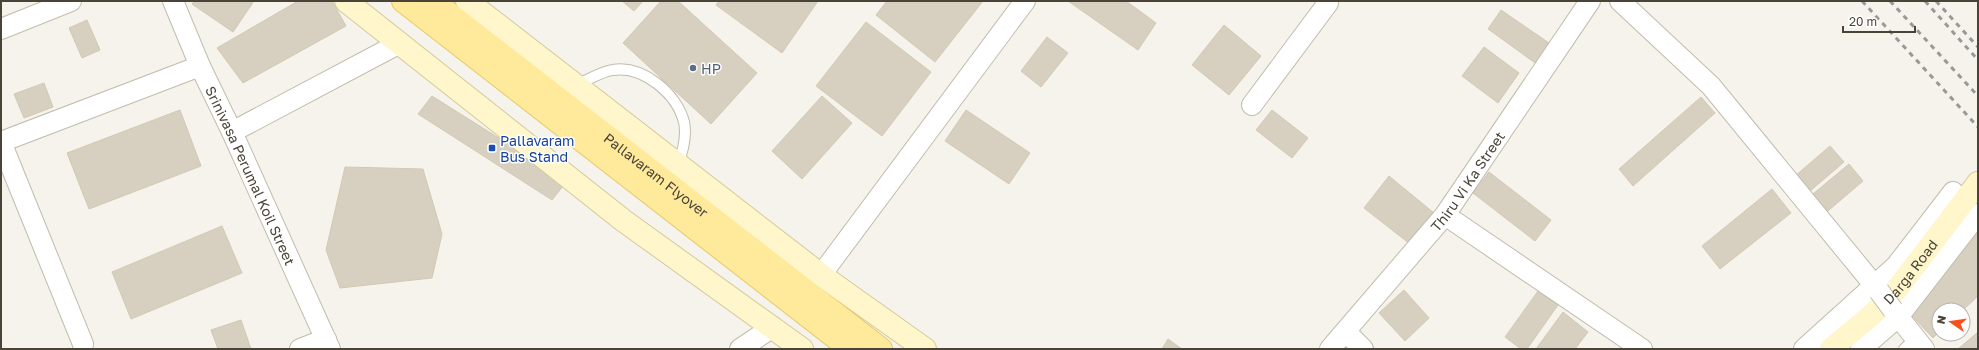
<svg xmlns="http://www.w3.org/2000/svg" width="1979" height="350" font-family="'Golos Text',sans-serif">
<rect width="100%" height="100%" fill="#f5f3eb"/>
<path fill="#d7d0c0" stroke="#d2c9b3" d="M195 1H254L233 32 192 4Z
M298 1H332L346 26 243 83 217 48Z
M622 1H643L634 11Z
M661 1H678L757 73 711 124 623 43Z
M719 1H818L782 53 716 5Z
M887 1H983L935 62 876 15Z
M1068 1H1126L1156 23 1138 50Z
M1501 10 1552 45 1538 65 1488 29Z
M87 20 100 50 82 58 69 28Z
M866 22 931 72 882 136 816 86Z
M1224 25 1261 56 1229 95 1192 65Z
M1047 37 1068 53 1041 87 1021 71Z
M1484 47 1519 73 1498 103 1462 76Z
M44 83 53 107 24 118 14 94Z
M432 96 567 181 552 200 418 114Z
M822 96 852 123 802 179 772 151Z
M1701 97 1715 113 1633 186 1619 169Z
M180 110 201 166 89 209 67 153Z
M966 110 1030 153 1009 184 945 141Z
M1272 110 1308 138 1292 158 1256 130Z
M1830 146 1844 162 1809 192 1795 176Z
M1849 164 1863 181 1822 216 1807 199Z
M345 167 423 169 442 234 432 278 340 288 326 250Z
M1489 172 1551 220 1535 241 1473 193Z
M1389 176 1434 213 1410 244 1364 208Z
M1772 189 1791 213 1720 269 1702 246Z
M222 226 242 273 131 319 112 272Z
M1978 229V296L1963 310H1939V332L1933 338 1910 314Z
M1404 290 1429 318 1405 341 1379 313Z
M1538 291 1558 305 1527 349H1521L1505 337Z
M1563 312 1588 332 1575 349H1536Z
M241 320 251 349H218L211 330Z
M1978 332V349H1958Z
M1168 339 1182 349H1162Z"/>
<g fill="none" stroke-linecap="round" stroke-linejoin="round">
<g stroke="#c1bcad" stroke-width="12">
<path id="lane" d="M576 85C586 81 602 71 613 70 643 65 677 94 684 122 687 136 683 151 678 164
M1904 349 1915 339"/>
</g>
<g stroke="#c1bcad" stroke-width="22">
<g id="street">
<path id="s1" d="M173 1 200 66 232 132 330 349"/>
<path d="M1620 1 1711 86 1879 291"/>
<path d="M1 29 71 1"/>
<path d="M1252 105 1328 3"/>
<path d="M232 132 400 43"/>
<path d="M1 142 83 344"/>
<path d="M1 142 200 66"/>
<path d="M1445 215 1642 349"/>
<path d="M821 275 1025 1"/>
<path d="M1893 310 1924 349"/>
<path d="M1346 332 1363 349"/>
<path d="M300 349 326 339"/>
<path d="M740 349 773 327"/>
<path id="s2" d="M1330 349 1445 215 1590 1"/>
<path d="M1804 349 1896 266 1953 192"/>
<path d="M1861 349 1898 317 1978 214"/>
</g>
</g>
<g stroke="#d5ca9a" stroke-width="24">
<g id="secondary">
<path d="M346 1 624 221 802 349"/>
<path d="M467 1 821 275 925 349"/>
<path id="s3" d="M1831 349 1874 313 1897 289 1978 183"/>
</g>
</g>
<g stroke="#e5ca69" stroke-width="24">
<g id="primary">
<path d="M403 1 850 349"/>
<path id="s4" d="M433 1 881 349"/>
</g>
</g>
<use href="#lane" stroke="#fff" stroke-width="10"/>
<use href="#street" stroke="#fff" stroke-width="20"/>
<use href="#secondary" stroke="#fff6cb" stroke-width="22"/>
<use href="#primary" stroke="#ffea9b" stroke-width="22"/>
<path stroke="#999" stroke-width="3" stroke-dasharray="5 5" stroke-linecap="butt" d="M1862 1 1978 127
M1890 1 1978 96
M1925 1 1978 60
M1936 1 1978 47"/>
<g stroke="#c1bcad" stroke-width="22" stroke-linecap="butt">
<path id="street-bridge" d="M1879 291 1893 310"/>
</g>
<use href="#street-bridge" stroke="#fff" stroke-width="20"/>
</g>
<circle fill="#5c6f8a" stroke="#fff" stroke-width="1.5" cx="693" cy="68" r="4"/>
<rect fill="#1a4fb4" stroke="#fff" stroke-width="1.5" x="488" y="144" width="8" height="8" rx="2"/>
<g text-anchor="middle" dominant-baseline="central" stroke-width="3" stroke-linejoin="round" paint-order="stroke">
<g font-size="14" fill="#4e5e75" stroke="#fff" text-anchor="start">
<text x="701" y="68">HP</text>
</g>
<g font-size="14" fill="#164399" stroke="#fff" text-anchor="start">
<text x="500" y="140">Pallavaram<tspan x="500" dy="16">Bus Stand</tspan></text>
</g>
<g font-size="14" fill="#4a4438" stroke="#fff">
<text stroke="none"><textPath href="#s4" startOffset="283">Pallavaram Flyover</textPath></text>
<text stroke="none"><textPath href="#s1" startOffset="191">Srinivasa Perumal Koil Street</textPath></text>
<text stroke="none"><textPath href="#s2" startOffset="217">Thiru Vi Ka Street</textPath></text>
<text stroke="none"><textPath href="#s3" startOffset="111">Darga Road</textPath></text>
</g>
</g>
<rect width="1979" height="350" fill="none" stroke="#4a4438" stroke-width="4"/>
<g transform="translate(1951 322) rotate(283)"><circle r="19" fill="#ffffff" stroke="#b7b4af"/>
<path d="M0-3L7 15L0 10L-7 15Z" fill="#fb4f1c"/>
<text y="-6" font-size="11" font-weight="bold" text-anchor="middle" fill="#4a4438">N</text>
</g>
<path d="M1843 26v6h72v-6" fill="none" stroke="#4a4438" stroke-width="2"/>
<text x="1849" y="26" font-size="12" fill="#4a4438" stroke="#ffffff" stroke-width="3" paint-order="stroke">20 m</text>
</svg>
